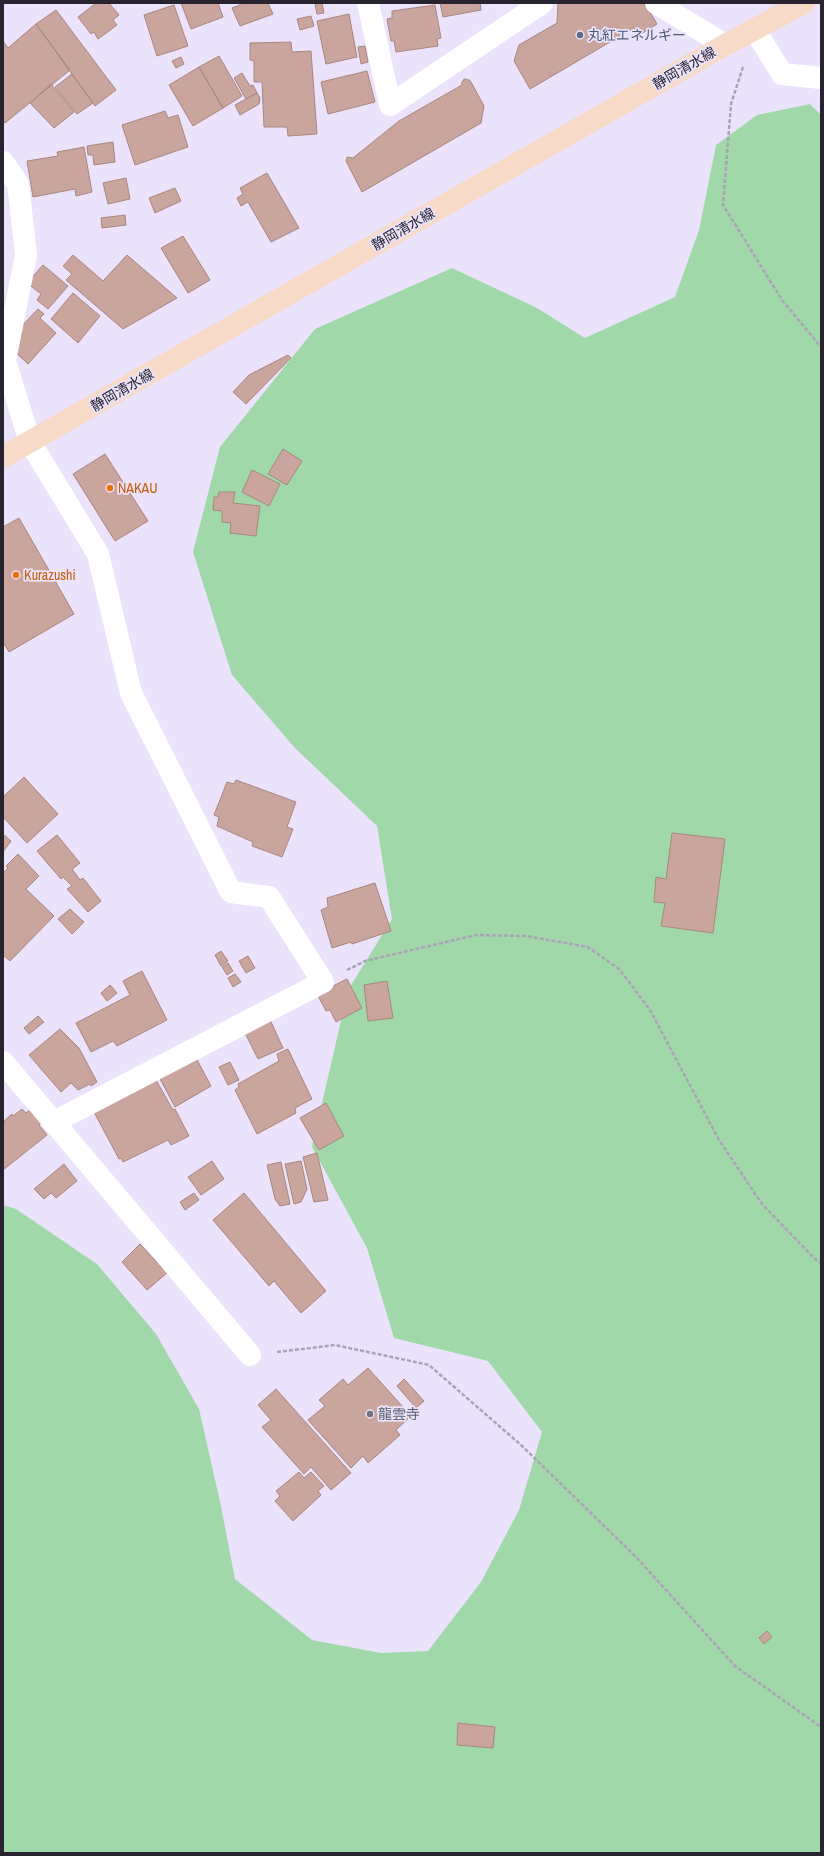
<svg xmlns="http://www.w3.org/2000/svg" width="824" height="1856" font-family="'Archivo Narrow','Noto Sans JP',sans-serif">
<rect width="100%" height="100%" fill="#ebe2fc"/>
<path fill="#a0d8aa" d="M810 104 821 115V1853H3V1205L16 1209 97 1264 156 1334 199 1409 221 1506 235 1579 312 1640 381 1653 428 1651 481 1582 519 1510 542 1432 488 1361 394 1338 367 1248 312 1147 348 990 392 919 377 826 295 748 232 675 193 552 220 447 315 329 452 268 537 308 585 338 675 297 699 230 716 145 757 115Z"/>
<path fill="#c9a59e" stroke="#a9867f" d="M96 3H109L119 15 113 20 117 25 98 39 94 32 91 34 78 17Z
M181 3H218L223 17 191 29Z
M240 3H268L273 14 240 26 232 8 240 5Z
M322 3 324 13 317 14 315 4Z
M440 3H480L481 10 443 17Z
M558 3H641L646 5 657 24 638 36 634 28 530 89 514 61 519 45 557 23Z
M174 5 188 46 157 56 144 15Z
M435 5 441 38 437 39 438 46 396 52 394 41H391L387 19 392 18V11Z
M56 10 116 90 95 106 36 24Z
M349 14 357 57 326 64 317 21Z
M311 16 314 26 300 30 297 19Z
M36 24 70 70 5 123 3 120V41L8 48Z
M291 42 292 52 311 51 317 134 288 136 287 127H264L262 82H254V61L250 60V43Z
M365 46 368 62 361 64 358 47Z
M219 56 242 96 223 108 199 67Z
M181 57 184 64 176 68 172 61Z
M199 67 223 108 193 126 169 85Z
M367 71 375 102 328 114 321 82Z
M242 73 250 86 253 85 257 93 246 99 234 78Z
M72 74 93 103 77 114 55 87Z
M464 79 469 80 471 82 484 106 481 123 362 192 346 161 347 157 353 158 399 121 462 85V82Z
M51 84 74 112 54 128 30 103Z
M257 93 260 98 259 104 240 115 235 105Z
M165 111 168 118 178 115 188 147 135 165 122 125Z
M113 142 115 162 94 165 93 155H88L87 146Z
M84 147 92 192 76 196 75 189 33 197 27 161 58 156 57 152Z
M267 173 299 228 271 242 248 202 241 206 237 198 243 194 240 188Z
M126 178 130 199 108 204 103 183Z
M175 188 181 201 155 213 149 198Z
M125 215 126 225 102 228 101 218Z
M183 236 210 280 188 293 161 248Z
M73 255 103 281 127 255 177 298 123 329 66 280 72 274 63 266Z
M43 265 68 286 48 309 37 300 41 294 27 283Z
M73 293 100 316 78 343 51 319Z
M38 309 44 314 40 318 56 333 28 364 13 350 20 343 17 340 22 334 18 330Z
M288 355 291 358 246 404 233 392 249 375Z
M283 449 302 461 287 485 268 474Z
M105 454 148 521 115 541 73 474Z
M252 470 280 484 269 506 242 492Z
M219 492H235L233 503 260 506 256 536 230 533 231 523 222 522V511L213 510 214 497H218Z
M19 518 74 614 9 652 3 642V527Z
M24 777 58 814 27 843 3 817V797Z
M236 780 296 802 287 827 293 829 282 857 252 846 253 842 217 826 219 817 214 815 227 782 234 784Z
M672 833 725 839 713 933 661 926 665 903 654 902 656 877 666 879Z
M3 834 11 841 3 852Z
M57 835 80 863 72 869 80 880 83 878 101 901 88 912 67 889 72 886 63 877 61 879 37 851Z
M18 854 39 876 26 889 54 916 10 961 3 955V873L8 868 6 866Z
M375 883 391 931 352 944 351 942 332 948 321 910 328 907 327 898Z
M70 909 84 922 72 934 58 919Z
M221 951 228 961 221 966 215 955Z
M248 956 255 968 246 973 239 961Z
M228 963 233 971 227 975 222 967Z
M142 971 167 1020 117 1046 113 1041 91 1052 76 1023 130 995 123 981Z
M235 974 241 982 233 987 228 978Z
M347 979 362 1008 336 1022 330 1010 326 1011 317 994Z
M387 981 393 1018 368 1021 364 985Z
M110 985 117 993 107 1001 101 993Z
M267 1013 283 1048 258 1059 241 1025Z
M38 1016 44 1022 29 1034 24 1028Z
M60 1029 79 1048 97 1082 91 1086 90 1084 78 1090 71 1083 61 1092 29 1055Z
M288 1049 312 1099 295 1108 296 1113 257 1134 235 1090 239 1087 238 1084 279 1061 277 1054Z
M195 1056 211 1086 175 1107 159 1077Z
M230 1062 239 1080 228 1085 219 1067Z
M156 1080 173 1110 175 1109 189 1136 171 1145 168 1140 123 1162 121 1158 119 1159 94 1112Z
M326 1103 344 1136 319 1150 300 1118Z
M22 1109 26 1113 30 1110 41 1123 39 1125 47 1135 3 1170V1122L12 1114 13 1116Z
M317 1153 328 1200 314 1202 303 1157Z
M212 1161 224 1179 201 1195 188 1177Z
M301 1161 307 1189 301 1202 294 1204 285 1164Z
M281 1162 290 1204 280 1206 275 1199 267 1165Z
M64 1164 77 1181 56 1198 51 1193 44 1199 34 1189Z
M194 1193 199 1200 185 1210 180 1202Z
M244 1193 326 1291 301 1313 274 1281 269 1286 213 1220Z
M140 1244 167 1273 147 1290 122 1262Z
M368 1368 411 1416 396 1430 400 1435 368 1463 363 1456 351 1468 308 1420 325 1406 319 1400 343 1379 348 1385Z
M404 1379 424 1401 416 1408 397 1386Z
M276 1389 351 1473 331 1490 311 1467 304 1474 262 1427 271 1420 258 1405Z
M299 1472 304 1478 311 1472 324 1486 318 1491 321 1495 293 1521 275 1501 280 1496 276 1491Z
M767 1631 772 1637 764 1644 759 1638Z
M458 1723 495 1727 493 1748 457 1745Z"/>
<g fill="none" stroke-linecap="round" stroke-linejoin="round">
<path stroke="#aaa2b8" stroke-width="2.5" stroke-dasharray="4 2" stroke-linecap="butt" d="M743 67 731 104 723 205 782 300 821 347
M347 970 365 961 476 935 526 936 588 947 619 969 650 1010 719 1140 762 1204 815 1259 821 1263
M277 1352 335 1345 429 1365 521 1445 636 1557 735 1666 821 1727"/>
<path stroke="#fff" stroke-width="22" d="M368 3 390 105 542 3
M656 3 725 45
M755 30 782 74 821 78
M3 162 18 184 26 255 5 361 30 442 98 554 131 693 231 892 269 897 323 982 54 1122
M3 1062 250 1355"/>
<path stroke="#f7dbc8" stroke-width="22" d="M3 457 725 45 804 3"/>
</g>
<circle fill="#5c6f8a" stroke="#ebe2fc" stroke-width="1.5" cx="580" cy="35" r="4"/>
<g fill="#e8710a" stroke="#ebe2fc" stroke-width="1.5">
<circle cx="110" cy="488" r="4"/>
<circle cx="16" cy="575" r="4"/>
</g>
<circle fill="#6b7280" stroke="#ebe2fc" stroke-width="1.5" cx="370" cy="1414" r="4"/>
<g text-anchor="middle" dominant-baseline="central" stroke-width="3.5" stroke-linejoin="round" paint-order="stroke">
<g font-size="14" fill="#4e5e75" stroke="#ebe2fc" text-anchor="start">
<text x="588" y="35">丸紅エネルギー</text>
</g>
<g font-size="14" fill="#27232f" stroke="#ebe2fc">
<text transform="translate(684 68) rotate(-30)">静岡清水線</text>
<text transform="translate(403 229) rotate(-30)">静岡清水線</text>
<text transform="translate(122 390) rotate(-30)">静岡清水線</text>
</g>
<g font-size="14" fill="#c56008" stroke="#ebe2fc" text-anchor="start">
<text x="118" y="488">NAKAU</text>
<text x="24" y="575">Kurazushi</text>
</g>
<g font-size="14" fill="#5b616d" stroke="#ebe2fc" text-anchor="start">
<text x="378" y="1414">龍雲寺</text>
</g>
</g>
<rect width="824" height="1856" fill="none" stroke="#27232f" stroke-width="8"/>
</svg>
